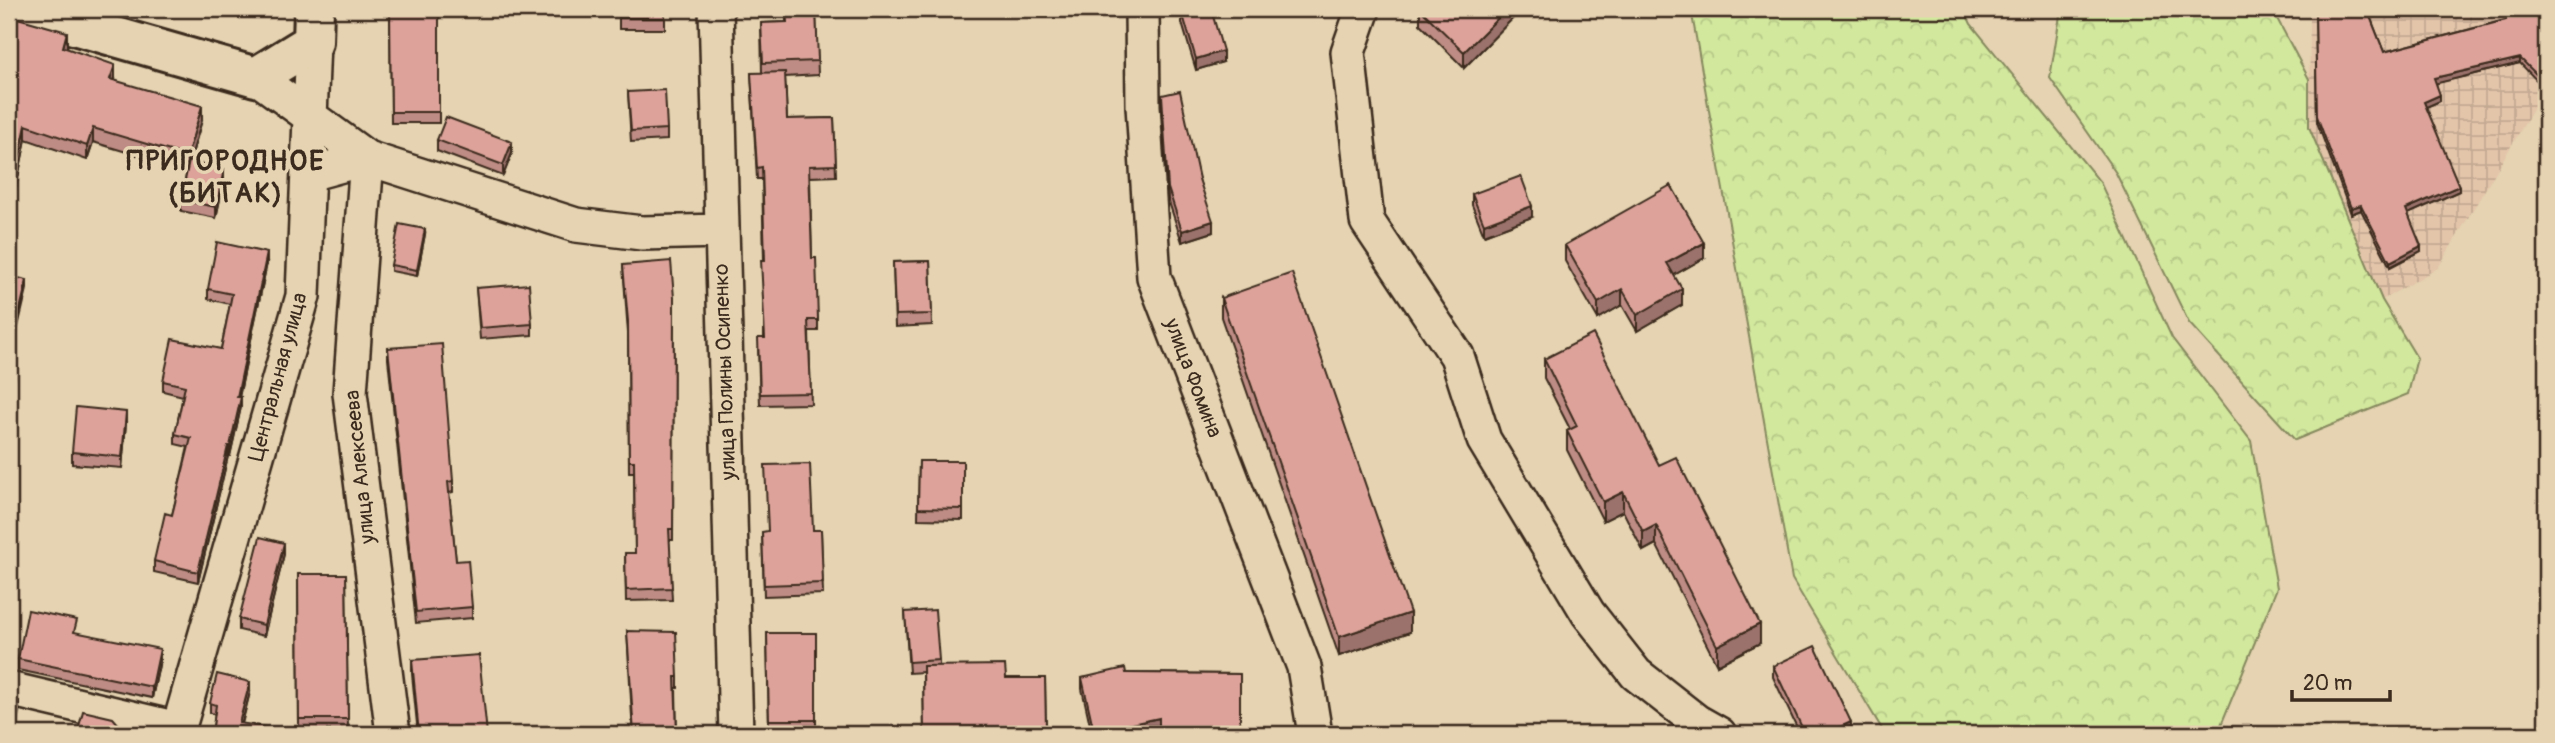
<svg xmlns="http://www.w3.org/2000/svg" width="2555" height="743" font-family="Pangolin,sans-serif">
<defs>
<pattern id="industrial-grid" width="8" height="8" patternUnits="userSpaceOnUse" patternTransform="scale(1.75)"><rect width="8" height="8" fill="#e3c5aa"/><path d="M0 4h8M4 0v8" fill="none" stroke="#c4a992"/></pattern>
<pattern id="forest-crowns" width="20" height="18" patternUnits="userSpaceOnUse" patternTransform="scale(1.75)"><rect width="20" height="18" fill="#d2e89d"/><path d="M2 6a3 3 0 1 1 6 0M12 15a3 3 0 1 1 6 0" fill="none" stroke="#b5c787"/></pattern>
</defs>
<rect width="100%" height="100%" fill="#e5d3b1"/>
<filter id="ink" filterUnits="userSpaceOnUse"><feTurbulence type="fractalNoise" baseFrequency=".0143" numOctaves="2"/><feDisplacementMap in="SourceGraphic" scale="14" xChannelSelector="R" yChannelSelector="G"/><feConvolveMatrix kernelMatrix="1 2 1 2 8 2 1 2 1" color-interpolation-filters="sRGB"/></filter>
<g filter="url(#ink)">
<path fill="url(#industrial-grid)" d="M2310 9H2546V88L2438 268 2382 300 2309 127Z"/>
<path fill="url(#forest-crowns)" stroke="#86895e" stroke-width="2" d="M1691 9H1964L1971 24 2100 182 2172 338 2251 441 2277 588 2221 725 2264 734H1885L1792 579Z
M2061 9H2272L2309 79V127L2382 300 2417 358 2408 394 2295 440 2189 323 2116 173 2050 78Z"/>
<g fill="none" stroke-linecap="round" stroke-linejoin="round">
<g stroke="#3b2a1e" stroke-width="38">
<path id="street" d="M716 9 736 734
M1142 9 1143 106 1154 277 1304 667 1315 734
M1363 9 1348 52 1367 221 1457 356 1484 440 1588 613 1636 674 1696 721 1719 734
M256 77 367 158 576 225 642 233 721 231
M309 174 367 158 350 393 393 734
M9 689 178 729
M177 734 303 296 313 42"/>
</g>
<g stroke="#3b2a1e" stroke-width="44">
<path id="secondary" d="M18 9 256 77 313 42 314 9"/>
</g>
<use href="#street" stroke="#e5d3b1" stroke-width="33"/>
<use href="#secondary" stroke="#e5d3b1" stroke-width="38"/>
</g>
<path fill="#be8c84" stroke="#3b2a1e" stroke-width="2" d="M390 9H439V123H391Z
M619 9H665V29H619Z
M786 9H877V11L816 13 818 75 785 77 787 119 834 118 836 176 810 177 812 258 818 320V331H809L811 404 760 405 758 349 764 338V260L762 179H757L751 73H762L761 23 786 22Z
M1420 9H1522L1464 68 1420 24Z
M2315 9 2368 11 2384 52 2546 9V88L2545 89 2520 63 2436 83 2440 101 2426 107 2459 191 2408 214 2421 251 2390 267 2361 210 2351 214 2317 122Z
M1182 12 1223 62 1196 70 1182 23Z
M9 41 67 46 66 48 115 79 114 80 202 120 190 161 224 180 216 218 181 211V200L187 170 93 142 87 160 26 139 9 221Z
M628 92 667 129V140L631 142Z
M1162 95 1199 179 1213 232 1182 242 1168 199Z
M437 140 512 153 503 176 437 151Z
M1472 194 1532 217 1484 235 1472 205Z
M425 234 417 276 391 271V265Z
M1565 245 1704 258 1674 275 1682 305 1637 331 1622 305 1598 319 1565 261Z
M930 261 932 325 895 327 893 262Z
M267 263 239 397 241 407 230 456H228L198 582 154 572V561L172 515 188 447 175 444V434L183 396 163 391V381L221 349 230 304 208 299V289Z
M623 265 674 298 673 540H669L672 600 626 601 625 553H635L634 472H629L628 333Z
M476 288 532 324V335L480 339Z
M1221 298 1410 632 1339 656 1221 317Z
M388 348 453 481V492L449 493 456 561 472 607V618L416 623 388 359Z
M1544 359 1659 465 1760 643 1717 665 1656 544 1643 551 1623 511 1603 521 1567 450V431L1570 429 1544 378Z
M126 423 122 468 72 464V452Z
M919 461H963V520L918 519Z
M821 530 823 594 764 596 762 532Z
M284 554 264 636 239 630V619Z
M298 574H346L348 730H299Z
M905 612 939 660V666L1006 678H1045L1046 734H924L923 672 909 673Z
M627 631 678 677V688H676L677 734H633Z
M77 633 160 660 152 698 18 670V659Z
M767 633H816V731H769Z
M412 660 487 734H418L412 674Z
M1773 666 1851 733 1848 734H1800L1773 677Z
M1126 673 1240 674V734H1159V729L1134 734H1092L1082 689V678Z
M250 692 242 724 278 734H212L215 714 210 713V703Z"/>
<path fill="#9b726c" stroke="#3b2a1e" stroke-width="2" d="M1507 9H1522L1464 68V52Z
M67 32V46L63 61V47Z
M1223 51V62L1196 70V59Z
M2520 58V63L2434 84V78Z
M115 65V79L110 93V79Z
M2440 95V101L2424 108V102Z
M202 106V120L187 170V156Z
M26 125V139L9 221V207Z
M93 128V142L87 160V146Z
M512 142V153L503 176V165Z
M224 169V180L216 218V207Z
M2459 186V191L2406 215V209Z
M2361 205V210L2351 214V208Z
M1532 206V217L1484 235V224Z
M1213 221V232L1182 242V231Z
M425 229V234L417 276V270Z
M1704 243V258L1667 279V263Z
M2421 246V251L2390 267V262Z
M267 253V263L237 407V397Z
M27 280V289L9 365V356Z
M1622 289V305L1598 319V303Z
M1682 289V305L1637 331V315Z
M15 368V377L9 412V403Z
M241 397V407L230 456V446Z
M126 412V423L122 468V457Z
M228 446V456L198 582V572Z
M1623 492V511L1603 521V502Z
M1656 525V544L1643 551V532Z
M284 543V554L264 636V625Z
M1410 613V632L1339 656V637Z
M1760 624V643L1717 665V646Z
M160 649V660L152 698V687Z
M250 682V692L239 733V723Z
M19 701V712L14 734H12Z
M1159 718V729L1134 734H1094V732Z
M1851 722V733L1848 734H1825Z"/>
<path fill="#dda39a" stroke="#3b2a1e" stroke-width="2" d="M390 9H439V112H391Z
M619 9H665V18H619Z
M786 9H816L818 61 763 63 761 23 787 22Z
M1193 9H1211L1223 51 1196 59 1182 12Z
M1420 9H1507L1464 52Z
M2315 9H2367L2384 52 2506 20 2505 9H2546V82L2545 83 2520 58 2434 78 2440 95 2424 102 2459 186 2406 209 2421 246 2390 262 2361 205 2351 208 2317 116Z
M14 17 67 32 63 47 115 65 110 79 202 106 187 156 93 128 87 146 26 125 9 207V41Z
M785 72 787 119 834 118 836 165 809 166 812 258H816L818 320H808L811 393 760 394 758 338H765L761 260H765L762 167 757 168 751 73Z
M665 90 667 129 631 131 628 92Z
M1180 91 1199 179 1213 221 1182 231 1168 188 1162 95Z
M446 117 512 142 503 165 437 140Z
M189 161 224 169 216 207 181 200Z
M1521 176 1532 206 1484 224 1472 194Z
M1671 185 1704 243 1667 263 1682 289 1637 315 1622 289 1598 303 1565 245Z
M399 224 425 229 417 270 391 265Z
M217 242 267 253 237 397H241L230 446H228L198 572 154 561 165 513 172 515 191 438 175 434 185 386 163 381 172 339 221 349 232 294 208 289Z
M671 261 674 298 673 529H669L672 588 626 590 625 553H635L634 461H629L628 321 623 265Z
M930 261 932 314 895 315 893 262Z
M1292 273 1410 613 1339 637 1221 298Z
M9 276 27 280 9 356Z
M529 284 532 324 480 328 476 288Z
M1593 334 1659 465 1676 457 1760 624 1717 646 1656 525 1643 532 1623 492 1603 502 1567 431 1577 426 1544 359Z
M442 344 453 481 448 482 456 561 468 560 472 607 416 612 388 348Z
M9 367 15 368 9 403Z
M76 407 126 412 122 457 72 452Z
M919 461H963V509L918 508Z
M810 464 813 530H821L823 583 764 585 762 532 768 531 765 465Z
M260 537 284 543 264 625 239 619Z
M298 574H346L348 719H299Z
M28 610 77 620 74 632 160 649 152 687 18 659Z
M935 610 939 660 909 662 905 612Z
M627 631 676 632 678 677H675L677 734H634Z
M767 633H816V720H769Z
M1815 646 1851 722 1825 734H1805L1773 666Z
M479 655 487 734H419L412 660Z
M1005 665 1006 678H1045L1046 729 924 730 923 666Z
M1125 668 1126 673 1240 674V730H1159V718L1094 732 1082 678Z
M217 674 250 682 239 723 278 729 277 734H212L216 705 210 703Z
M9 699 19 701 12 734H9Z
M83 711 113 718 127 734H77Z"/>
</g>
<g text-anchor="middle" dominant-baseline="central" stroke-width="7" stroke-linejoin="round" paint-order="stroke">
<g font-size="21" fill="#3b2a1e" stroke="#e5d3b1">
<text transform="translate(725 372) rotate(-92)">улица Полины Осипенко</text>
<text transform="translate(278 377) rotate(-75)">Центральная улица</text>
<text transform="translate(1193 378) rotate(69)">улица Фомина</text>
<text transform="translate(360 467) rotate(-96)">улица Алексеева</text>
</g>
<g font-size="28" font-weight="bold" letter-spacing="2" fill="#3b2a1e" stroke="#e5d3b1">
<text x="226" y="161">ПРИГОРОДНОЕ<tspan x="226" dy="32">(БИТАК)</tspan></text>
</g>
</g>
<rect width="2555" height="743" fill="none" stroke="#e5d3b1" stroke-width="35"/>
<rect x="18" y="18" width="2520" height="708" fill="none" stroke="#3b2a1e" stroke-width="2.5" filter="url(#ink)"/>
<path d="M2292 690v10h98v-10" fill="none" stroke="#3b2a1e" stroke-width="3.5"/>
<text x="2303" y="690" font-size="21" fill="#3b2a1e" stroke="#e5d3b1" stroke-width="5" paint-order="stroke">20 m</text>
</svg>
